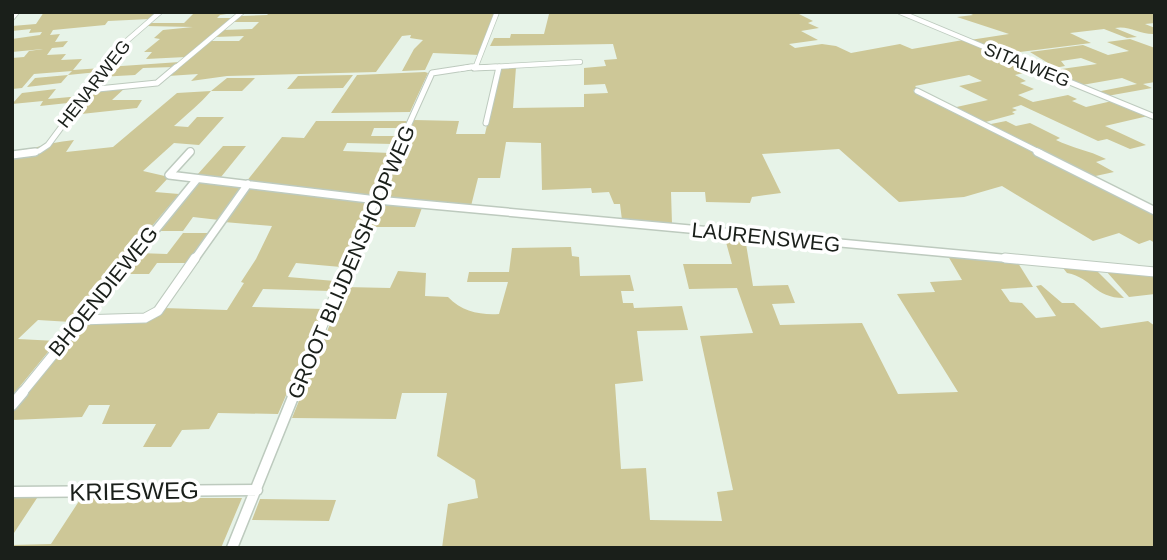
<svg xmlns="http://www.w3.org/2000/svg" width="1167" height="560" font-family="Arial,sans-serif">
<rect width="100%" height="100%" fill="#e7f3e8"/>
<path fill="#cdc797" d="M44 12H159L150 19 108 21 105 25 53 30 50 35 60 34 55 42 68 41 63 47 52 48 47 55 66 54 61 60 82 59 73 70 102 68 98 72 68 75 61 83 27 87 35 78 68 75 72 71 34 74 22 88 12 89V58L24 57 29 51 43 49 12 52V39L40 35 42 32 29 33 31 29 12 31V26L36 24Z
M240 12 220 15 217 18H234L186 57 146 59 152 52H144L160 39 154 38 163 30 193 27 145 26 149 23H184L194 13Z
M270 12H495L480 55 433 53 425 70 402 71 414 49 423 40 410 38 411 35 402 36 376 72 227 76 191 81 198 74 168 76 209 41H239L244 36 214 37 223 30 252 29 259 22H232L240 16 267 15Z
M499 12H795L813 21 808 23 819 28 801 31 818 40 789 44 795 48 822 44 836 46 851 53 900 44 912 49 963 40 1037 70 1015 75 1026 81 1020 83 1034 89 1018 95 1033 102 1068 95 1077 99 1072 101 1086 107 1112 101 1148 116 1105 126 1146 145 1130 149 1107 139 1098 141 1021 105 1012 108 1017 110 1012 112 1015 114 982 123 952 108 988 100 959 86 982 81 969 75 915 86 918 89 913 90 1155 213V243L1150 240 1139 244 1119 233 1093 241 1002 186 964 197 899 202 839 149 762 154 781 193 752 197 750 203 706 202 705 192H671L672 224 622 220 620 204H614L609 192 592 193 591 188 542 190 541 143 506 142 500 178H478L471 206 382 197 414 120 459 121 456 134H485L500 68 516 67 513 108 584 107V94L608 93 605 84 584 85V68L606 66 604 60 617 59 613 44 490 46 494 38H510L511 34H544L549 14Z
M967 12H1155V23L1145 24 1155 28V34C1140 35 1129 25 1115 28L1137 37 1127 38 1104 29 1070 33 1091 43 1003 54 970 40 1009 34 957 17 973 15Z
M1130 39 1155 48V82L1143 84 1152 88 1107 96 1096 92 1137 84 1122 78 1082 85 1047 71 1097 64 1081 58 1061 61 1065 66 1044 70 1033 66 1048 63 1030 52 1083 45 1108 55 1129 51 1107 42Z
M180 62 174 67 143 68 135 75 99 77 107 67Z
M425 72 428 73 410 112 331 113 357 75Z
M353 75 343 88 287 89 298 76Z
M227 78H255L242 91H211C199 105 187 114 174 126L188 127 197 117H224L199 145 174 143 143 171 169 177 155 192 179 194 71 322 38 320 18 339 57 341 12 396V162C22 147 56 142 74 140L66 152 113 147 177 93 211 91Z
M126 87 112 100H142L137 108 72 115 90 90Z
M56 89 48 99 81 96 77 102 40 106 43 101 12 104 22 93Z
M316 121H407L403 128H374L371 136H397L393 144 347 143 343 151 390 153 371 198 246 182 282 137 304 138Z
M1006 121 1016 126 1030 123 1060 138 1056 140C1072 148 1088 150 1106 159L1096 162 1114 172 1091 177 986 125Z
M223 146H246L221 177 197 175Z
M198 180 245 186 219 220 193 217 183 231H156Z
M249 186 370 201 341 267 296 263 288 277 335 281 330 291 263 289 252 307 323 309 278 414 218 413 209 429 182 430 171 447H143L156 424H102L110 405H89L82 417 12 420V406L80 321 147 319 163 308 227 310 244 283 241 282 256 259 272 226 224 222Z
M379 202 423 205 415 227H375L368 225Z
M183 233H208L187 263H157L149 274H119L138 253 167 254Z
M724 235 745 238 753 286 788 285 795 303 772 304 780 325 862 323 898 394 958 392 897 294 935 292 930 282 962 280 948 256 1018 263 1033 287 1001 289 1010 302 1022 303 1036 318 1056 316 1036 286 1041 285 1062 303H1074L1101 328 1148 321 1155 326V548H442L448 504 478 498 475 480 437 456 447 393H402L396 419 292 418 345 287 390 288 398 271 426 273 425 296 448 297C462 312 480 315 499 314L508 282H467L469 272H509L512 248 571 247 572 256 579 257 580 276 630 275 634 291H621L623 303H633L634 308 682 306 688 330 637 331 643 381 615 384 621 469 646 468 650 520 722 521 717 492 733 490 700 336 753 333 737 288 689 289 683 264H732Z
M1063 268 1097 271 1124 298C1094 298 1093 278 1067 273Z
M1106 271 1151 275 1155 277V294L1129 297Z
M12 495H39L12 536Z
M81 498H242L221 548H12V545L51 544Z
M260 499 336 500 329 521 252 520Z"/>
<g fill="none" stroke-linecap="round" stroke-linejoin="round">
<g stroke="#bdcabe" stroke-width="6">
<path id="minor-far4" d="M900 12 1037 69
M12 18 17 12
M474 68 580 62
M105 69 122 45 160 12
M174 69 242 12
M460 69 476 66 497 12"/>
</g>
<g stroke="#bdcabe" stroke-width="7">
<path id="minor-far3" d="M1033 67 1155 117
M474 68 496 67
M88 90 157 83 176 67
M917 91 1041 153
M486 123 499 67
M23 153 39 151 48 145 106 67
M189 153 191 151
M396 153 432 73 471 67"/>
</g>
<g stroke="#bdcabe" stroke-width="10">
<path id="minor-far2" d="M190 152 169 175 377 200 1024 260
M1037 152 1155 211
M12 155 35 152
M131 260 197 179
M194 260 248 184
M349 260 397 152"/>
</g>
<g stroke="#bdcabe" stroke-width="11">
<path id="minor-far1" d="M1005 258 1155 272
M79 320 145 318 158 311 195 258
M22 393 132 258
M295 393 350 258"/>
</g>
<g stroke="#bdcabe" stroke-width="13">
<path id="minor" d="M12 405 23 392
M12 492 257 490
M232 548 295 392"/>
</g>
<use href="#minor-far4" stroke="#fff" stroke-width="4.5"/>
<use href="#minor-far3" stroke="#fff" stroke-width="5"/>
<use href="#minor-far2" stroke="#fff" stroke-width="7"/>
<use href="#minor-far1" stroke="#fff" stroke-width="9"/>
<use href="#minor" stroke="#fff" stroke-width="10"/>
</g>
<g text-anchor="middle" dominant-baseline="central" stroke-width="7" stroke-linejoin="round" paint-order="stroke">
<g font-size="18" fill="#1a1f1a" stroke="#fff">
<text transform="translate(1027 65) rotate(22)">SITALWEG</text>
<text transform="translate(94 84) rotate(-52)">HENARWEG</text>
</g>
<g font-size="21" fill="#1a1f1a" stroke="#fff">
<text transform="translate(766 237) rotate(6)">LAURENSWEG</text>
<text transform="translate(351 262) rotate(-67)">GROOT BLIJDENSHOOPWEG</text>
<text transform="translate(103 291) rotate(-51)">BHOENDIEWEG</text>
</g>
<g font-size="24" fill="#1a1f1a" stroke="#fff">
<text transform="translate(134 491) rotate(-1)">KRIESWEG</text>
</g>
</g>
<rect width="1167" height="560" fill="none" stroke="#1a1f1a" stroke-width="28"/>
</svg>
